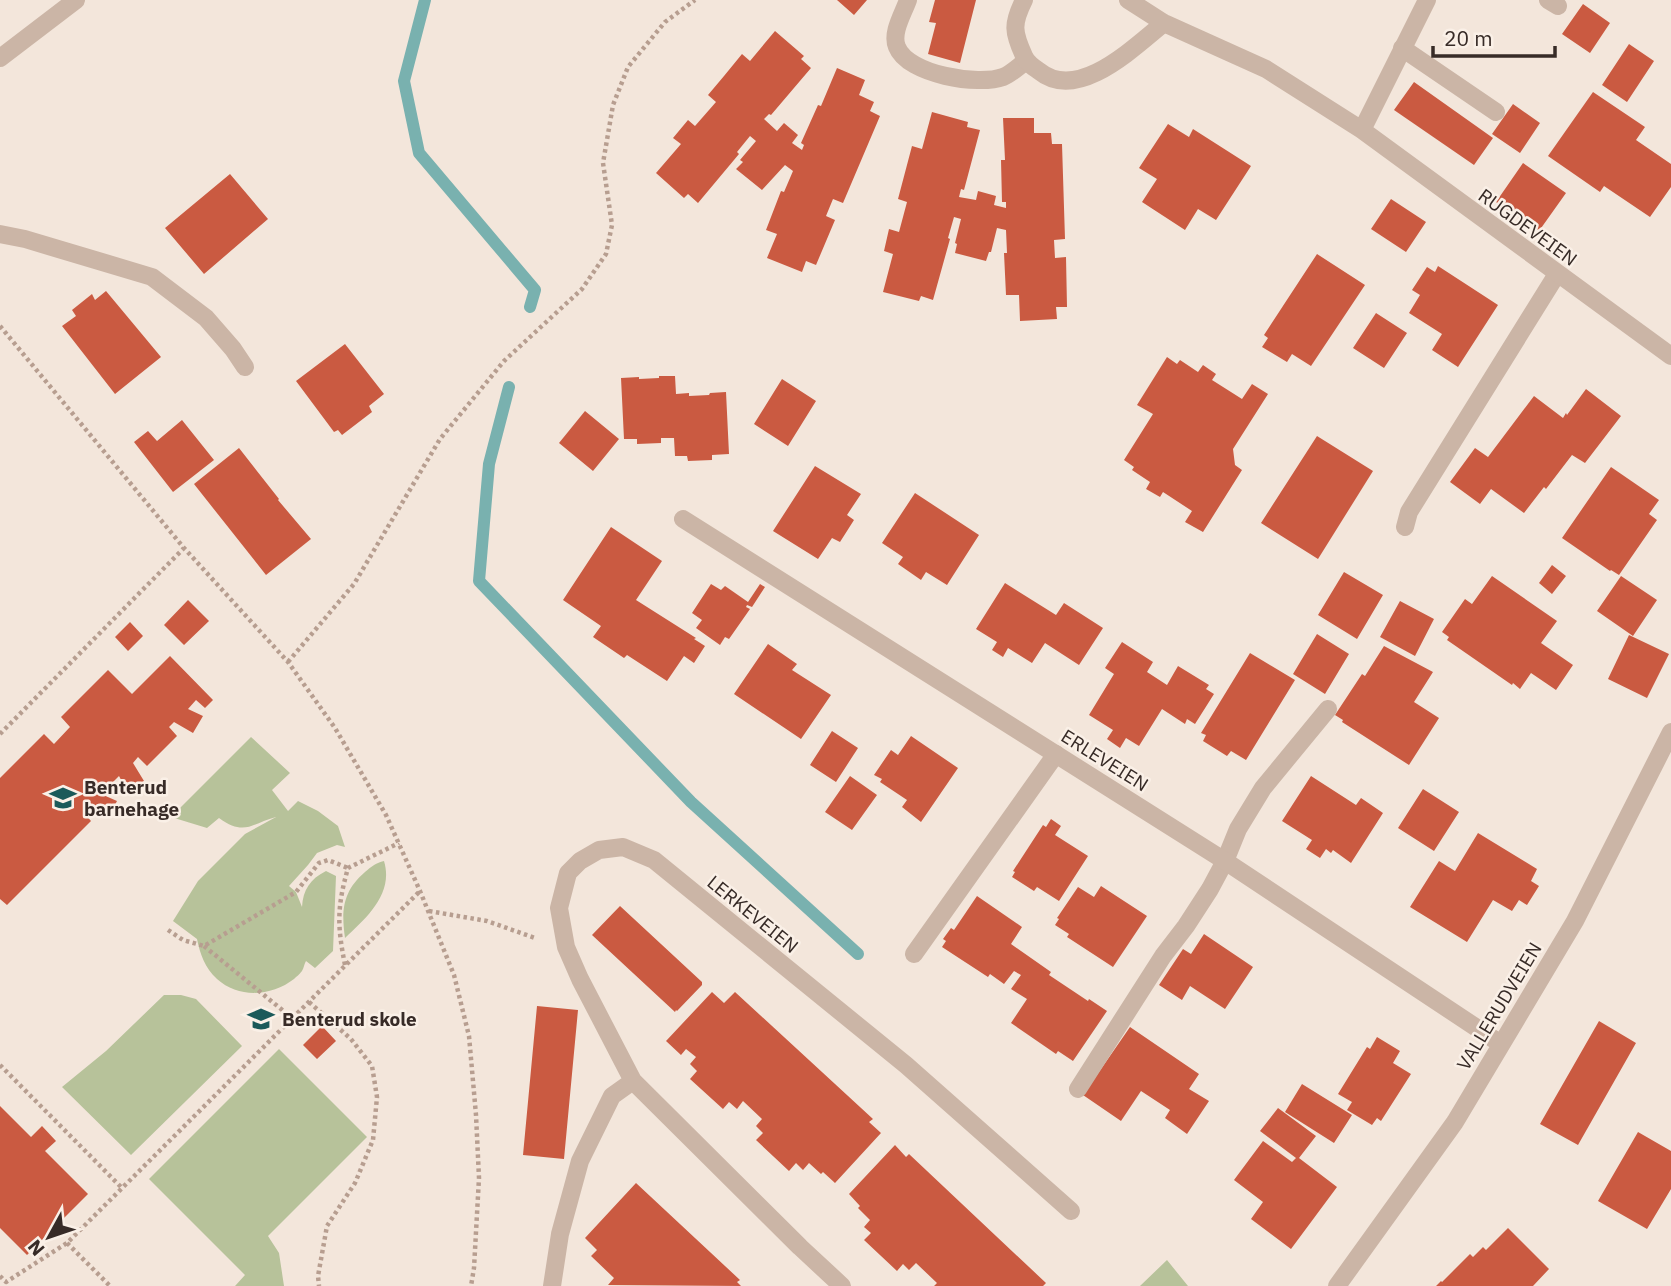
<svg xmlns="http://www.w3.org/2000/svg" width="1671" height="1286" font-family="'IBM Plex Sans',sans-serif">
<rect width="100%" height="100%" fill="#f3e6db"/>
<path fill="#b7c29a" d="M251 737 290 773 272 790 288 811 298 801 318 811 338 826 345 847 337 845 317 853 308 865 289 886 296 892 302 907C303 890 310 879 326 871L336 876 333 951 315 968 306 961C304 964 304 968 302 971 299 975 297 976 294 979 272 996 239 999 217 979 205 968 200 954 197 939L173 921 198 881 245 834 276 817C252 823 245 837 219 818L207 828 171 817Z
M384 861C394 894 366 918 345 938 341 910 343 891 365 872 372 866 376 863 384 861Z
M164 995H181L196 999 242 1046 131 1155 62 1087 106 1051Z
M279 1049 367 1137 268 1236 279 1253 284 1286H235L245 1275 149 1179Z
M1167 1260 1188 1286H1140Z"/>
<g fill="none" stroke-linecap="round" stroke-linejoin="round">
<path stroke="#79b1af" stroke-width="12" d="M425 0 404 81 419 153 535 290 530 307
M509 387 489 464 479 581 691 802 858 954"/>
</g>
<path fill="#ca5a41" d="M837 0H867L854 15Z
M935 0H976L960 63 928 54 936 23 929 22Z
M1583 4 1610 23 1590 53 1562 34Z
M775 31 804 56 801 59 811 68 771 115 769 114 764 119 777 131 784 123 798 135 792 143 802 150 804 145 801 143 818 105 821 106 837 68 865 80 859 95 874 102 870 111 880 116 843 203 833 199 826 216 835 220 816 265 806 261 802 272 767 258 777 234 766 230 781 191 784 192 793 171 785 165 762 190 736 169 743 162 740 160 756 141 750 136 737 152 739 154 698 203 688 194 684 198 656 173 681 144 673 138 688 120 695 126 716 102 708 95 724 76 742 54 750 61Z
M1629 44 1654 61 1627 102 1602 85Z
M1414 82 1493 138 1474 165 1394 110Z
M1593 92 1645 127 1636 140 1671 164V187L1650 217 1604 186 1600 192 1548 156Z
M1513 104 1540 123 1520 153 1492 134Z
M932 112 968 122 967 127 980 130 964 190 961 189 959 197 976 200 978 191 996 196 994 205 1006 208V202H1002L1001 160H1005L1003 118H1034V133H1051L1052 144H1062L1065 239 1054 240 1055 258 1066 257 1067 307H1056L1057 319 1020 321 1019 295H1006L1004 253H1007L1006 230 997 228 991 252H989L986 261 955 253 957 244 955 243 961 219 954 217 948 238 950 239 933 300 921 296 919 301 883 292 893 254 884 251 889 229 899 232 907 202 898 199 912 146 922 149Z
M1168 124 1189 137 1193 129 1251 166 1216 220 1198 209 1185 230 1142 202 1157 179 1139 168Z
M1523 163 1566 193 1539 231 1496 202Z
M230 174 268 219 204 274 165 228Z
M1391 199 1426 222 1406 252 1371 229Z
M1317 254 1365 285 1311 366 1292 354 1287 362 1262 347 1268 338 1264 335Z
M1438 266 1498 305 1458 367 1432 350 1442 334 1409 313 1420 295 1412 290 1427 267 1435 272Z
M106 291 161 357 115 394 62 326 76 316 72 310 92 294 95 300Z
M1376 313 1407 333 1384 368 1353 348Z
M345 344 384 394 369 406 372 412 342 435 338 430 334 432 296 381Z
M1167 357 1177 364 1180 360 1198 372 1203 365 1216 374 1212 380 1242 399 1252 384 1268 394 1233 449 1235 465 1242 470 1203 532 1185 522 1192 511 1163 492 1160 497 1146 489 1150 482 1132 470 1134 467 1124 460 1153 414 1137 405Z
M659 376H675L676 394 689 393V396L709 395 710 393 726 392 729 454 712 455V460L688 461 687 456H675L674 438H661V443L637 444V439H624L621 378 639 377V379L659 378Z
M782 379 816 401 788 446 754 424Z
M1586 389 1621 416 1585 463 1572 455 1546 489 1544 487 1524 513 1491 489 1480 504 1450 482 1475 448 1488 457 1534 396 1563 418 1566 413 1567 415Z
M585 411 619 439 593 471 559 443Z
M182 420 214 460 173 492 134 442 148 431 157 441Z
M1317 436 1373 471 1318 559 1261 523Z
M239 448 279 499 278 500 311 539 266 575 194 484Z
M815 466 861 494 847 515 854 520 840 542 832 538 818 559 773 531Z
M1611 467 1659 500 1649 514 1657 520 1619 575 1611 570 1610 571 1562 538Z
M915 493 979 535 947 585 926 572 921 580 898 564 903 557 882 543Z
M611 527 662 561 636 600 696 638 694 639 705 646 694 663 684 656 667 681 627 655 624 658 593 637 601 626 563 600Z
M1552 565 1566 576 1552 594 1539 583Z
M1344 572 1383 595 1357 639 1318 615Z
M1492 576 1557 621 1541 643 1573 665 1556 690 1531 673 1520 689 1513 683 1512 685 1447 640 1449 637 1442 632 1465 599 1472 604Z
M1621 576 1657 600 1633 636 1597 611Z
M1005 583 1056 615 1064 603 1103 628 1079 665 1045 643 1032 663 1008 648 1003 657 992 650 997 642 976 629Z
M711 584 721 590 725 586 748 602 760 584 765 587 752 607 747 605 746 607 750 609 729 639 725 637 720 645 696 628 702 620 692 613Z
M188 600 209 621 184 645 164 625Z
M1400 601 1434 619 1415 656 1380 637Z
M130 622 143 636 128 651 115 637Z
M1317 634 1349 654 1325 694 1293 674Z
M1629 635 1669 654 1647 698 1608 679Z
M1122 642 1153 662 1147 672 1167 685 1178 666 1209 685 1206 689 1214 694 1195 724 1187 719 1185 724 1162 709 1139 746 1126 738 1120 748 1107 739 1113 730 1089 715 1114 674 1105 668Z
M768 644 797 664 792 670 831 695 801 739 734 694Z
M1384 646 1433 672 1414 702 1439 718 1409 765 1342 722 1343 720 1335 715 1362 674 1365 676Z
M1250 653 1295 680 1246 760 1231 751 1227 756 1203 741 1206 735 1201 733Z
M170 656 213 700 205 708 196 700 188 709 203 716 193 733 174 722 169 727 177 736 147 766 138 757 133 763 144 781 127 791 119 776 101 794 117 801 108 818 87 808 83 812 91 821 7 905 0 899V778L44 734 54 744 70 727 61 717 108 670 132 694Z
M832 731 858 748 836 782 810 765Z
M911 736 958 768 921 822 902 807 907 800 880 782 882 779 874 775 891 750 898 755Z
M850 776 877 795 852 830 825 812Z
M1311 776 1356 805 1361 798 1383 813 1351 863 1333 850 1331 853 1326 849 1320 858 1306 849 1312 840 1282 821Z
M1423 789 1459 812 1434 851 1398 828Z
M1051 819 1061 826 1055 835 1088 856 1059 901 1037 887 1034 891 1012 877 1015 872 1013 871 1043 825 1046 827Z
M1478 833 1537 869 1531 881 1539 886 1527 905 1519 900 1512 911 1493 900 1467 942 1410 907 1439 861 1455 871Z
M1101 886 1147 916 1113 967 1067 937 1069 934 1055 925 1059 919 1057 918 1078 887 1094 897Z
M977 896 1022 927 1011 944 1051 972 1049 975 1088 1001 1089 999 1107 1011 1073 1061 1058 1051 1056 1054 1011 1023 1027 999 1011 989 1021 975 1014 971 1004 984 990 974 988 977 942 947 946 941 943 939 951 928 954 930Z
M620 906 702 982V985L677 1011 676 1010 675 1012 592 935Z
M1204 934 1253 967 1225 1009 1190 986 1182 1000 1159 985 1183 949 1191 954Z
M712 992 724 1003 735 992 873 1119 869 1122 881 1133 835 1183 823 1172 821 1174 809 1163 803 1170 796 1163 789 1171 756 1140 763 1133 756 1126 762 1119 743 1101 737 1109 729 1102 723 1109 690 1079 697 1071 690 1064 696 1057 686 1049 681 1055 666 1041Z
M537 1006 578 1010 564 1159 523 1155Z
M1599 1021 1636 1043 1578 1145 1540 1124Z
M322 1026 336 1041 317 1059 303 1045Z
M1130 1027 1199 1074 1189 1089 1209 1101 1187 1134 1165 1118 1170 1110 1141 1091 1121 1121 1083 1095Z
M1377 1037 1400 1051 1393 1063 1411 1074 1381 1121 1377 1118 1372 1125 1347 1110 1352 1102 1338 1094 1367 1047 1370 1049Z
M1302 1084 1352 1115 1334 1143 1285 1112Z
M0 1106 31 1137 42 1126 56 1141 45 1151 88 1194 27 1255 0 1228Z
M1278 1108 1316 1136 1299 1158 1337 1187 1291 1249 1251 1219 1263 1202 1234 1180 1263 1141 1292 1162 1296 1158 1260 1131Z
M1638 1132 1671 1151V1189L1647 1229 1598 1201Z
M895 1145 906 1157 909 1154 1046 1283 1043 1286H934L937 1283 916 1263 909 1270 903 1264 897 1271 864 1240 871 1233 864 1227 870 1220 858 1208 860 1206 849 1194Z
M636 1183 740 1280 737 1282 741 1286 608 1285 614 1278 591 1256 597 1250 585 1238Z
M1508 1228 1549 1269 1533 1286H1436L1441 1281 1442 1282 1470 1254 1473 1257 1483 1247 1486 1250Z"/>
<g fill="none" stroke-linecap="round" stroke-linejoin="round">
<path stroke="#b79e90" stroke-width="4.5" stroke-dasharray="3.5 3.5" stroke-linecap="butt" d="M0 326 184 548 288 662 335 728 386 815 420 891 454 975 469 1036 476 1115 479 1178 474 1268 471 1286
M288 662 354 584 440 439 504 361 582 289 606 254 612 225 603 163 613 105 628 67 665 22 695 0
M0 734 184 548
M429 911 487 921 535 938
M168 930 183 940 204 946 296 892 319 863 328 860 348 868
M204 946 292 1018
M345 965C337 925 337 907 348 868L399 843
M309 1002 351 1039 372 1066 377 1097 373 1140 355 1183 327 1226 318 1276 319 1286
M0 1065 122 1188
M67 1243 110 1286
M0 1276 6 1282 67 1243 420 891"/>
<path stroke="#cbb5a6" stroke-width="18" d="M908 0C903 14 891 33 897 47 908 75 979 86 1003 77 1011 74 1019 66 1026 61
M1548 0 1558 6
M1402 48 1496 112
M0 58 76 0
M0 234 25 239 152 277 206 318 233 349 245 367
M1405 527 1409 512 1557 274
M914 954 1056 754
M1078 1089 1163 956 1186 926 1210 889 1225 861 1238 829 1263 788 1328 709"/>
<path stroke="#cbb5a6" stroke-width="18" d="M1024 0C1012 24 1013 32 1024 56 1027 63 1033 67 1039 71 1078 103 1134 47 1164 23
M1128 0 1164 23 1266 69 1362 130 1671 356
M1362 130 1427 0
M683 519 1225 861 1501 1044
M552 1286 560 1234 580 1161 612 1096 633 1081
M842 1286 800 1247 633 1081 580 979 566 947 559 908 568 873 580 861 599 850 623 847 654 860 906 1065 1071 1211
M1337 1286 1455 1122 1575 921 1671 732"/>
</g>
<defs>
<g id="school-bare" transform="scale(2.1)"><path d="M0-5L7-2L0 1L-7-2ZM-4 1L0 2.5L4 1V4Q0 6-4 4Z" fill="#1b5a5a" stroke="#faf0e7" stroke-width="2.5" paint-order="stroke"/></g>
</defs>
<g fill-rule="evenodd">
<use href="#school-bare" x="63" y="798"/>
<use href="#school-bare" x="261" y="1019"/>
</g>
<g text-anchor="middle" dominant-baseline="central" stroke-width="5" stroke-linejoin="round" paint-order="stroke">
<g font-size="19" fill="#372b27" stroke="#faf0e7">
<text transform="translate(1528 227) rotate(36)">RUGDEVEIEN</text>
<text transform="translate(1105 760) rotate(32)">ERLEVEIEN</text>
<text transform="translate(753 914) rotate(39)">LERKEVEIEN</text>
<text transform="translate(1499 1006) rotate(-59)">VALLERUDVEIEN</text>
</g>
<g font-size="19" font-weight="bold" fill="#372b27" stroke="#faf0e7" text-anchor="start">
<text x="84" y="787">Benterud<tspan x="84" dy="22">barnehage</tspan></text>
<text x="282" y="1019">Benterud skole</text>
</g>
</g>
<g transform="translate(49 1237) rotate(230)" stroke="#faf0e7" stroke-width="5" paint-order="stroke">
<path d="M0-5L12 26L0 18L-12 26Z" fill="#372b27"/>
<text y="-10" font-size="19" font-weight="bold" text-anchor="middle" fill="#372b27">N</text>
</g>
<path d="M1433 46v10h122v-10" fill="none" stroke="#372b27" stroke-width="3.5"/>
<text x="1444" y="46" font-size="21" fill="#372b27" stroke="#faf0e7" stroke-width="5" paint-order="stroke">20 m</text>
</svg>
